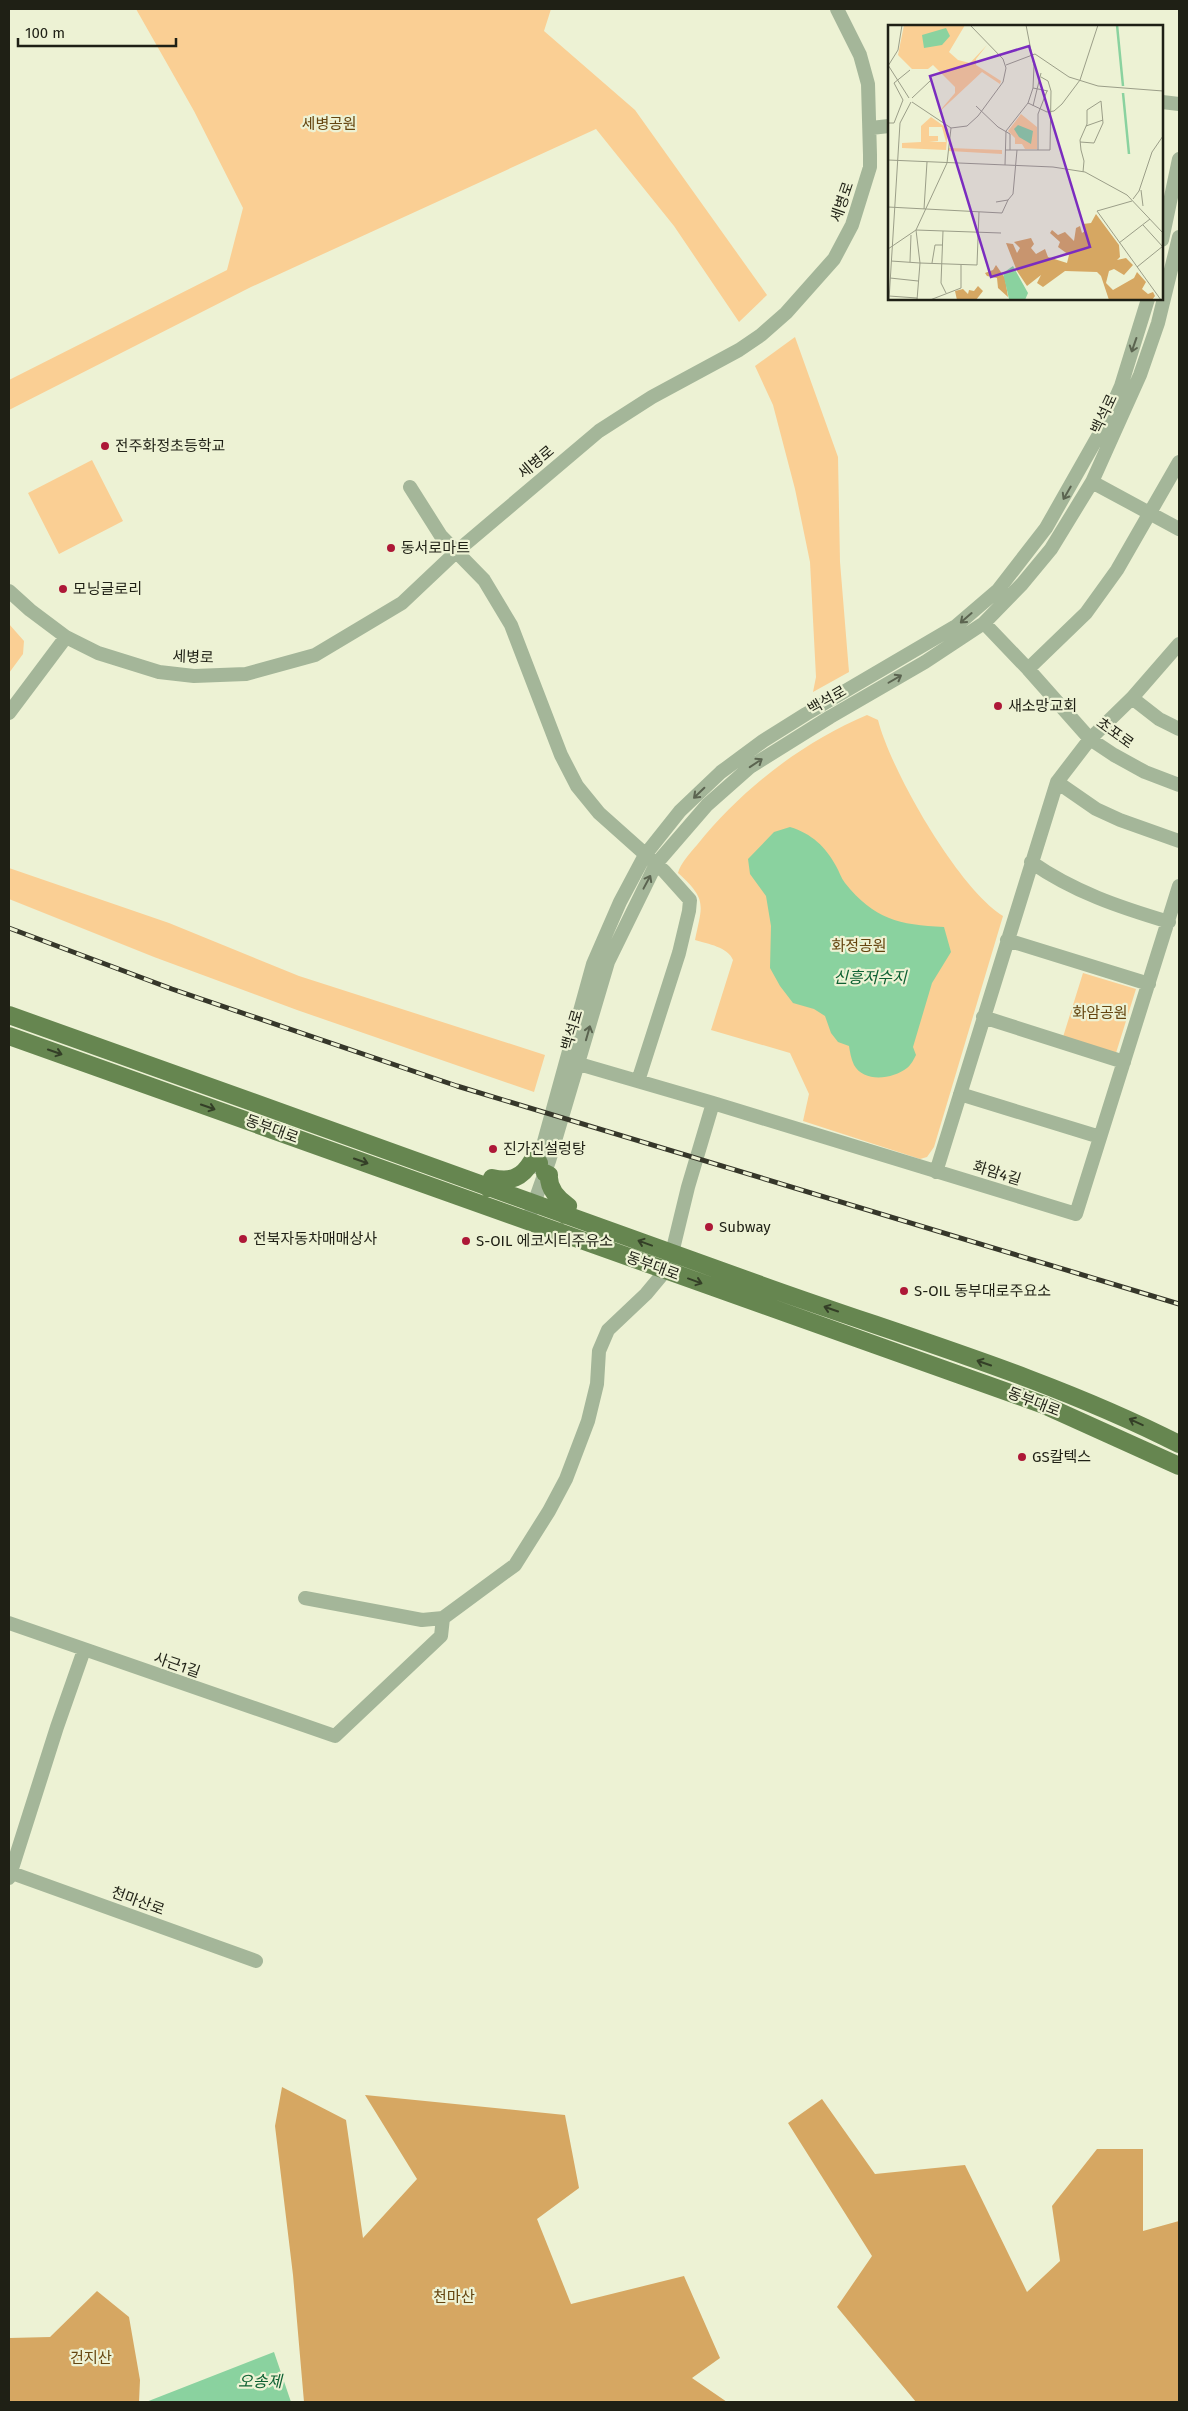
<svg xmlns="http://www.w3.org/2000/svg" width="1188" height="2411" font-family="'Fira Sans','Noto Sans KR',sans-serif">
<rect width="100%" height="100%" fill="#edf2d4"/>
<path fill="#facf94" d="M136 9H551L544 31 635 110 767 295 739 322 674 226 596 129 251 287 9 410V380L227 270 243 208 194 111Z
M795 337 838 457 840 562 849 672 813 692 816 677 810 562 795 489 773 405 755 366Z
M92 460 123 521 59 554 28 493Z
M9 624 24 641 23 654 9 673Z
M867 715 878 720C891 771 958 888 1003 916L934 1147 927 1157 920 1159 803 1121 809 1094 790 1053 711 1030 733 960C728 947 708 944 695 940 702 905 708 900 678 873 680 864 691 852 697 845 742 789 801 743 867 715Z
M9 868 169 923 299 976 545 1055 534 1092 297 1010 154 957 9 899Z
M1083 973 1136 989 1116 1053 1063 1037Z"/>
<path fill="#d6a762" d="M282 2087 346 2120 363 2238 417 2179 365 2095 565 2115 579 2188 537 2219 571 2304 684 2276 720 2358 692 2378 727 2402H304L293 2275 275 2126Z
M822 2099 875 2174 965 2165 1027 2292 1060 2261 1052 2206 1097 2149H1143V2231L1179 2221V2402H916L837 2307 872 2256 788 2123Z
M97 2291 129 2317 140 2380 139 2402 9 2401V2338L50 2337Z"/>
<path fill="#8ad29f" d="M790 827C812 834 825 846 836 866 839 871 841 878 845 883 874 919 899 925 944 927L951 952 932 983 913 1047 916 1055C914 1059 911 1065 907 1068 893 1079 864 1083 854 1065 851 1059 850 1052 849 1046L838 1042 831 1033 825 1016 814 1009 793 1003 780 986 770 968 771 926 766 896 750 874 748 859 774 832Z
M274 2352 291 2402H146Z"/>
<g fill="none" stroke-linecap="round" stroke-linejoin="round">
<path stroke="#a4b699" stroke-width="14" d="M1162 102 1179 104
M871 128 889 126
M1162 240 1179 159
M1092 482 1179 529
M410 487 441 536 484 580 511 625 561 755 577 786 599 813 664 871 690 900 689 911 679 953 638 1081
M9 591 30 610 66 637 98 653 159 672 194 676 246 674 315 655 402 603 456 552 599 431 652 397 739 350 761 335 786 313 834 259 852 225 870 167V155L868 84 860 55 837 9
M984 623 1028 669 1090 739 1114 755 1145 772 1179 785
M1028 669 1086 613 1117 570 1179 462
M1132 698 1159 719 1179 729
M9 713 66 637
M1057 782 1096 809 1120 820 1179 841
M1031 862C1074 892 1119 907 1169 922
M1007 940 1149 984
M983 1017 1124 1062
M579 1064 713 1103 1076 1214 1179 886
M960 1094 1100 1137
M537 1167 593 964 620 902 645 855 680 811 721 772 763 741 806 714 956 626 998 590 1046 528 1101 431 1121 386 1148 299
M936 1172 1057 782 1090 739 1132 698 1179 644
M531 1212 549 1161 608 962 656 864 707 805 750 767 830 717 925 662 984 623 1022 584 1051 549 1092 482 1140 375 1158 323 1179 237
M305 1598 422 1620 443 1618 515 1565 549 1511 566 1479 588 1421 597 1384 599 1351 608 1330 646 1294 666 1270 672 1253 688 1187 713 1103
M9 1623 335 1736 441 1636 443 1618
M9 1872 256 1961
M9 1878 57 1727 84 1650"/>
<path stroke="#668650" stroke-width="18" d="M9 1015C259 1104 508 1194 758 1284 899 1335 1045 1376 1179 1444
M9 1036 1044 1405 1179 1466
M545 1173 549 1175C548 1188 558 1199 568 1206L565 1215
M488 1188 492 1178C511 1182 522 1178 532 1161L539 1163"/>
<g stroke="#36372a" stroke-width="5">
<path id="rail" d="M9 928 172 989 457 1086 1179 1304"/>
</g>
<use href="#rail" stroke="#edf2d4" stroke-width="3" stroke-dasharray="9" stroke-linecap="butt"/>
</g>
<defs><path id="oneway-shaft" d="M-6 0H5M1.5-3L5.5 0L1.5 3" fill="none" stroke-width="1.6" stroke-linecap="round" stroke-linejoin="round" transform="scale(1.25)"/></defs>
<g stroke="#5b6450">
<use href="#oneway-shaft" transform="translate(1134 345) rotate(109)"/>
<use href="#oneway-shaft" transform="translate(1067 493) rotate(120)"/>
<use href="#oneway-shaft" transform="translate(966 618) rotate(139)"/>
<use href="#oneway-shaft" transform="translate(895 679) rotate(-30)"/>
<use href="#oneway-shaft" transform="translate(756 763) rotate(-34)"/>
<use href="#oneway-shaft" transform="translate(699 793) rotate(136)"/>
<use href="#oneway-shaft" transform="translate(647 882) rotate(-62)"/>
<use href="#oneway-shaft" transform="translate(588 1033) rotate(-74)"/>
</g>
<g stroke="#343f27">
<use href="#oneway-shaft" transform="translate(55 1052) rotate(19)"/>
<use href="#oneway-shaft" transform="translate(208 1107) rotate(19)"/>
<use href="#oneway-shaft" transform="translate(361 1161) rotate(19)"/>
<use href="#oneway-shaft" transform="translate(645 1243) rotate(-160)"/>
<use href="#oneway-shaft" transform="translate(695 1281) rotate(20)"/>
<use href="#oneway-shaft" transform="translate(831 1309) rotate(-161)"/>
<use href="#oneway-shaft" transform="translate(984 1363) rotate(-161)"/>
<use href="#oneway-shaft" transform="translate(1136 1422) rotate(-155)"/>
</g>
<g fill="#ad1837" stroke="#edf2d4" stroke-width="2">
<circle cx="105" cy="446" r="5"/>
<circle cx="391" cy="548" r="5"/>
<circle cx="63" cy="589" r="5"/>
<circle cx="998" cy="706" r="5"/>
<circle cx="493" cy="1149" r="5"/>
<circle cx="709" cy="1227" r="5"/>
<circle cx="243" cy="1239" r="5"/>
<circle cx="466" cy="1241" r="5"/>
<circle cx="904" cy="1291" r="5"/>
<circle cx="1022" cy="1457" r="5"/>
</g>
<g text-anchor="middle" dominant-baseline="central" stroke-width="4.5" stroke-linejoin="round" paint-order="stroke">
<g font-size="15" fill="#65450f" stroke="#edf2d4">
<text x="329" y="124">세병공원</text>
<text x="859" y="946">화정공원</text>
<text x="1100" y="1013">화암공원</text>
<text x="454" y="2297">천마산</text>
<text x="91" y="2358">건지산</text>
</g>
<g font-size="15" fill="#1f2015" stroke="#edf2d4">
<text transform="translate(842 202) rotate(-71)">세병로</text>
<text transform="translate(1104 414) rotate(-65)">백석로</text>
<text transform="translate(536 462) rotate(-40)">세병로</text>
<text transform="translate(193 657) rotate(2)">세병로</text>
<text transform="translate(827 700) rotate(-30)">백석로</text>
<text transform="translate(1115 733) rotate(36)">초포로</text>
<text transform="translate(572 1030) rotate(-74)">백석로</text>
<text transform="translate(272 1129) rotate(20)">동부대로</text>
<text transform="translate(997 1173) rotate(17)">화암4길</text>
<text transform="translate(653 1266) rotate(20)">동부대로</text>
<text transform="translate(1034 1402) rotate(21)">동부대로</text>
<text transform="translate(177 1665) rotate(19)">사근1길</text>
<text transform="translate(138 1901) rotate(20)">천마산로</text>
</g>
<g font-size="15" fill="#1f2015" stroke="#edf2d4" text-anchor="start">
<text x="115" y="446">전주화정초등학교</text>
<text x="401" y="548">동서로마트</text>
<text x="73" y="589">모닝글로리</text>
<text x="1008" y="706">새소망교회</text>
<text x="503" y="1149">진가진설렁탕</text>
<text x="719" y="1227">Subway</text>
<text x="253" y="1239">전북자동차매매상사</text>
<text x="476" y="1241">S-OIL 에코시티주유소</text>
<text x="914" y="1291">S-OIL 동부대로주요소</text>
<text x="1032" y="1457">GS칼텍스</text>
</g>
<g font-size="16" font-style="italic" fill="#0e6133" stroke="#edf2d4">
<text x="870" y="977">신흥저수지</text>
<text x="260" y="2381">오송제</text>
</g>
</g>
<g transform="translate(888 25)">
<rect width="275" height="275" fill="#edf2d4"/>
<path d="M16 0H77L61 27 70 35 82 38 99 20 88 34V40L113 56 112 59 94 47 49 89 67 68V62L45 40 40 44H24L10 30ZM133 89 149 102V124H137L134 119H127V113L120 106ZM43 92 60 104 58 125 14 123V118L33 117V101ZM41 102H54L58 117H41L50 116V111H41ZM61 123 114 125V129L61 126Z" fill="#facf94" fill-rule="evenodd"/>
<path d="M208 189 231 220 232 232 229 235 238 233 245 240 236 250 226 244 221 246 218 258 225 265 246 253 249 247 258 257 254 264 260 269 265 267 267 271 264 275H221L213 251 209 247 177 246 155 262 149 258 153 250 139 261 129 246 118 218 125 219 129 228 132 223 126 217 143 213 146 219 143 223 148 229 157 224 160 232 179 238 181 230 170 222 172 217 162 208 164 205 170 210 177 207 186 216 188 203 192 201 194 208 197 206 195 199 203 198ZM108 240 117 253 120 272 110 263 109 253 99 251 97 248 105 245ZM90 261 95 266 88 275H69L67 266 75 264 80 269 81 265 86 266Z" fill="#d6a762"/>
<path d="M58 3 62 11 54 20 36 23 34 10ZM130 100 145 106 143 119 131 112 126 104ZM125 241 140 268 137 275 121 274 115 248Z" fill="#8ad29f"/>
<path fill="none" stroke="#8ad29f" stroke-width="2.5" d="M229 0 235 61M235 68 241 129"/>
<path fill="none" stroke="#9b9e88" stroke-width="1" d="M0 40 21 73M118 40 147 29 181 52 210 61 275 66M0 41 10 25 14 0M145 63 160 66M24 73 42 56M24 77 63 103 79 101 90 91 115 57 118 43 115 34 82 0M140 78 159 87 166 86 174 79 192 55 210 0M88 81 110 102 122 109V125M145 81 153 48M0 98H6L15 75 6 58 22 45M198 101 215 95M192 117 206 118 215 98 213 76 199 85V99L192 115 193 125 196 136 195 147M117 125H162L163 66 160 56 153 52M150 125V89L159 66M0 135 165 142 197 147 239 170 275 208M117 140 118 106 140 78 145 63 146 41 138 0M253 165 255 181M245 174 251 166 264 127 275 111M108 177 120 175 125 169 129 125M0 182 114 188 120 175M36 184 39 137M209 186 273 275M209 186 244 176M255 200 275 222M55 206 53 258 58 268M231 218 262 194M0 224 28 205 113 208M3 236 32 238 28 205 59 138 63 103M22 237 23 210M44 238 47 220H55M249 242 275 221M2 253 30 256M1 271 29 273M1 275 12 98 23 77M29 275 32 238 89 240 91 187M42 275 73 263V240"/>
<path fill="#7b2cbf" fill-opacity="0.15" stroke="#7b2cbf" stroke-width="2.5" d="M141 21 202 222 103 252 42 51Z"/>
<rect width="275" height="275" fill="none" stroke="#1f2015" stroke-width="2.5"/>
</g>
<rect width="1188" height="2411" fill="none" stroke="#1f2015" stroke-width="20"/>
<path d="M18 38v8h158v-8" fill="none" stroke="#1f2015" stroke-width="2.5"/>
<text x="25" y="38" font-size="15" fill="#1f2015" stroke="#edf2d4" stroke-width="4" paint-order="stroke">100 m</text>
</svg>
